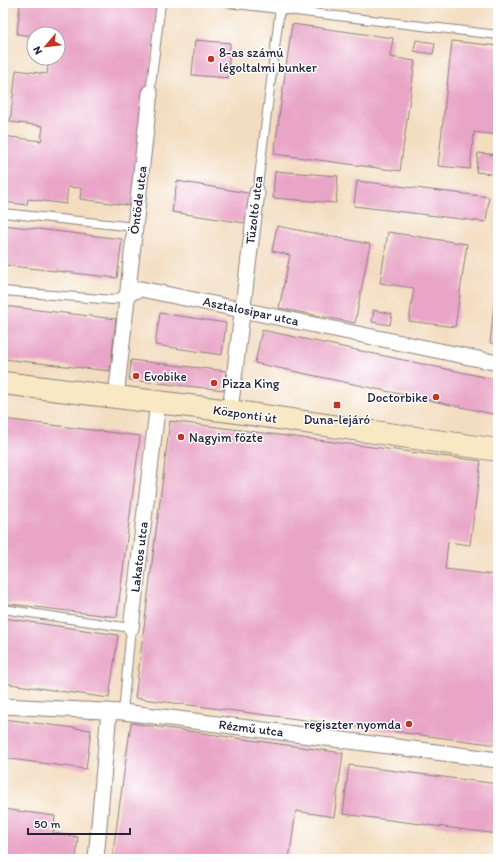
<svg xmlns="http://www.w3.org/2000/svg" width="501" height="862" font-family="Itim,sans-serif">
<rect width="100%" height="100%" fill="#fff"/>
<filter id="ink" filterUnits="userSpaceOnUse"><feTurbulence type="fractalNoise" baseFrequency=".025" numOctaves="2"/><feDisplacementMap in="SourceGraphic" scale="8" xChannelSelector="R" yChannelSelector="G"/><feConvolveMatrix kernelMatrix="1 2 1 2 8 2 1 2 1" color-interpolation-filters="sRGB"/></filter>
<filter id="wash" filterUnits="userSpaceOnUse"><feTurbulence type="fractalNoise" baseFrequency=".012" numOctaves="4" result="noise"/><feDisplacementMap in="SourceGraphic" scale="16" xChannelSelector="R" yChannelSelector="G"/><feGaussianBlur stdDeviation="0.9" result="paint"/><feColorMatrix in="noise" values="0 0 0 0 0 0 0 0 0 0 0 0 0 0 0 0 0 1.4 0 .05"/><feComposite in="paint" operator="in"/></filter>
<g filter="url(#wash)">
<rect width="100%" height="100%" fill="#f3ddc0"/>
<g id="blocks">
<path fill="#e9a5c7" d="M20 3H158L134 206 80 199 81 188 68 187 66 204 28 199 27 205 3 202V136L41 141 43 126 10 122 16 70 47 74 49 58H58V34H34V36L17 34Z
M292 24 393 38 390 57 415 61 400 171 274 154Z
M195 40 230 43 228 78 192 75Z
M416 40 435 43 433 54 414 51Z
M452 41 498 46V135L474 132 470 169 438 166Z
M478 153 498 155V175L476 172Z
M275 171 338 176 336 203 273 198Z
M177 181 253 194 251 212H247L245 223 172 212Z
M357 181 489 197 486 222 354 206Z
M3 225 122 239 117 278 3 265Z
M277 226 370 244 355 323 279 308 290 255 272 251Z
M388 232 467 244 455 327 409 321 414 288 380 283Z
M495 296 498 297V344L490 343Z
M3 306 116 319 110 371 3 359Z
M374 310 392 314 390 325 372 322Z
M160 313 226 323 222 355 155 345Z
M262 330 498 380V415L255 363Z
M131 360 226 371 224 390 129 380Z
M3 419 140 436 117 617 3 603Z
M170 421 481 461 470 545 448 542 445 569 495 575 498 555V745L135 698Z
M3 618 118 635 109 698 3 683Z
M3 719 91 730 86 769 3 758Z
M131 723 343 753 334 817 296 811 289 859H112Z
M349 765 498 784V834L343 814Z
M3 809 55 816 53 833 78 837 76 859H3Z"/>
</g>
</g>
<g filter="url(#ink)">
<use href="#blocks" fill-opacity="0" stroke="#8a807e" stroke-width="1"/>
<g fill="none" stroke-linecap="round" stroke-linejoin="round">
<g stroke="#8a807e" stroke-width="10">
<path id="lane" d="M228 3 498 35
M150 93 161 3
M257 193 280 8
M3 213 135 227
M3 291 113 300 127 294
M3 609 131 628 123 712"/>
</g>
<g stroke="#8a807e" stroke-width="17">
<path id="street" d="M127 294 141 289 498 363
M116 397 150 93
M230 411 257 193
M131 628 158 402
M3 706 123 712 498 760
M96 859 109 711"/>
</g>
<g stroke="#8a807e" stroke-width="24">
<path id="secondary" d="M3 383 230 411 498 450"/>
</g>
<use href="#lane" stroke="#fff" stroke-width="8"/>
<use href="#street" stroke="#fff" stroke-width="15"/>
<use href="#secondary" stroke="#f8e8c3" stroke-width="22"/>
</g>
</g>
<g fill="#c8321e" stroke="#fff" stroke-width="1.5">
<circle cx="211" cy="59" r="4"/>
<circle cx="136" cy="376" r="4"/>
<circle cx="214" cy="383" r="4"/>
<circle cx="436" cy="397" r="4"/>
<rect x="333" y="401" width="8" height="8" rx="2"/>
<circle cx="181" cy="437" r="4"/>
<circle cx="409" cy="724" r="4"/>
</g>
<g text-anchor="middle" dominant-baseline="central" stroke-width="3" stroke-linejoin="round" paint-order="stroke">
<g font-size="13" fill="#22223b" stroke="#fff" text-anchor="start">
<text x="219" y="52">8-as számú<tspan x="219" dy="15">légoltalmi bunker</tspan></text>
<text x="144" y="376">Evobike</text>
<text x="222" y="383">Pizza King</text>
<text x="428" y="397" text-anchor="end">Doctorbike</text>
<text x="337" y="419" text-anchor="middle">Duna-lejáró</text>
<text x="189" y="437">Nagyim főzte</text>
<text x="401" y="724" text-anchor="end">regiszter nyomda</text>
</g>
<g font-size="13" fill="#22223b" stroke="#fff">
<text transform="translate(138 200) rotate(-83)">Öntöde utca</text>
<text transform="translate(254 210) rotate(-83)">Tűzoltó utca</text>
<text transform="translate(251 311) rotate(12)">Asztalosipar utca</text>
<text transform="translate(245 414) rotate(8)">Központi út</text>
<text transform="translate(139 557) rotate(-83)">Lakatos utca</text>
<text transform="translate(251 728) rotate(7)">Rézmű utca</text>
</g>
</g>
<rect width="501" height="862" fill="none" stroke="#fff" stroke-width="16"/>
<g transform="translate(46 46) rotate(242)"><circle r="19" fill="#ffffff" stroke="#a7a7b1"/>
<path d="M0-3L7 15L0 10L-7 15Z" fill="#c8321e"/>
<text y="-6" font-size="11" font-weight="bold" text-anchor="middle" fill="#22223b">N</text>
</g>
<path d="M28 828v6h102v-6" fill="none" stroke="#22223b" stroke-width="2"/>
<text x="34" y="828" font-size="12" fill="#22223b" stroke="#ffffff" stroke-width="3" paint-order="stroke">50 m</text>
</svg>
